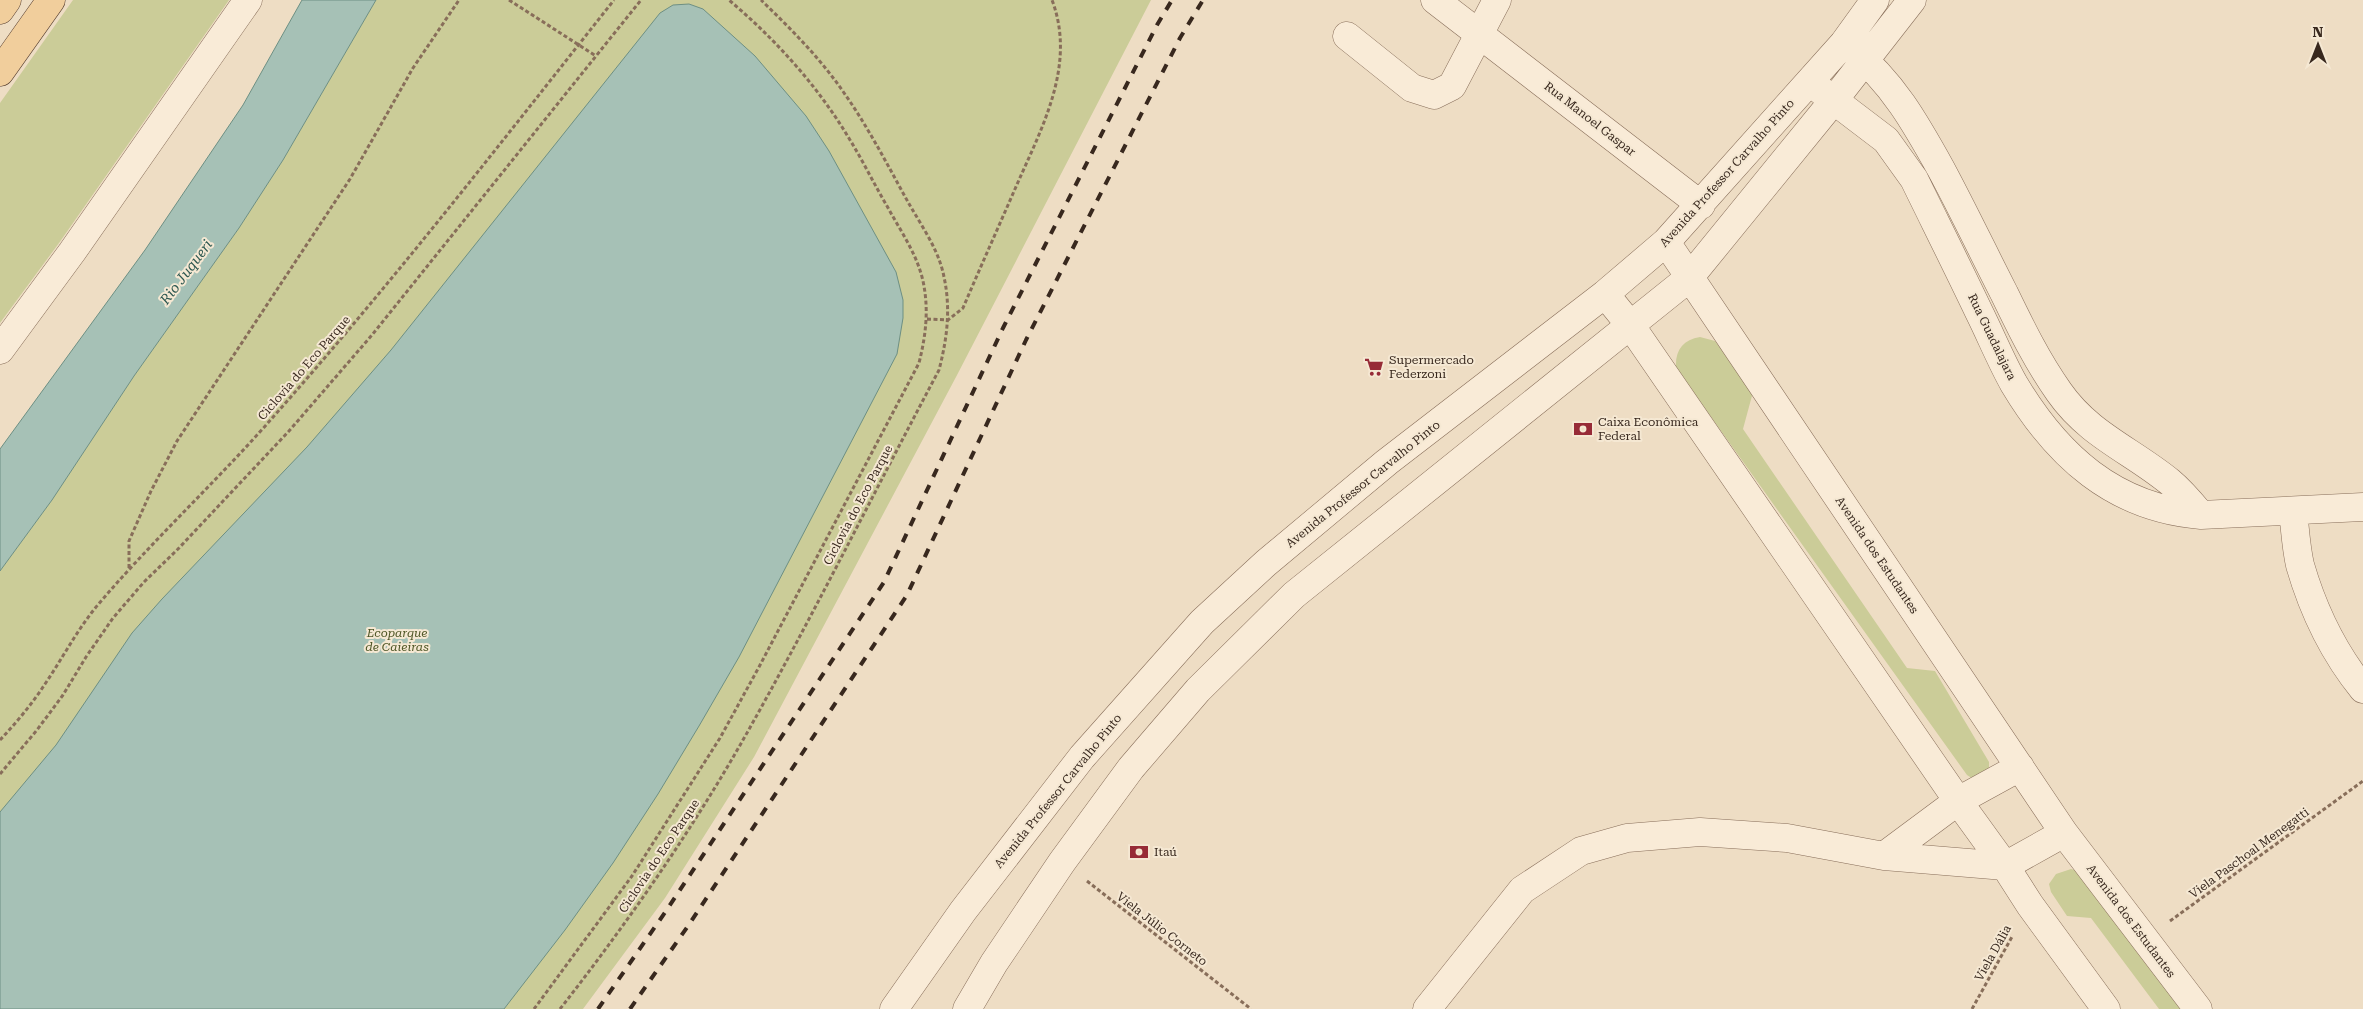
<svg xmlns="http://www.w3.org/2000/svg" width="2363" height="1009" font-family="'Roboto Serif',serif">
<rect width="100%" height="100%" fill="#eeddc4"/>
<path fill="#cbcc98" d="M73 0H229L59 243 0 323V103Z
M376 0H1151L956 377 754 757 665 898 583 1009H0V571L52 500 134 376 239 228 283 160Z
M1700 337 1715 341 1753 392 1743 429 1907 668 1935 671 1989 762V772L1973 779 1967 775 1676 368C1675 350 1683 340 1700 337Z
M2071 869 2078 871 2183 1009H2159L2091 918 2067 916 2051 892 2049 884 2056 874Z"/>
<path fill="#a6c1b6" stroke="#6d8f83" d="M302 0H376L283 160 239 228 134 376 52 500 0 571V449L145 250 243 105Z
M689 4 703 9 755 56 806 116 829 151 896 272 903 300V318L897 354 739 657 699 726 658 794 613 863 565 930 504 1009H0V812L56 745 132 633 162 599 307 447 391 350 660 13 673 5Z"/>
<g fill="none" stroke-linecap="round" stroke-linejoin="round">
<g stroke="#886e5a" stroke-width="29">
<path id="minor" d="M1435 0 1701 205
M1347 36 1412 88 1434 95 1452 86 1497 0
M1851 49C1892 81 1916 124 1941 169 1963 210 1983 252 2004 293 2021 328 2037 361 2059 392 2089 435 2131 450 2170 482 2182 492 2191 503 2201 515
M1819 89 1886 140 1914 179C1936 224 1958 268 1979 312 1991 336 2001 361 2014 384 2057 456 2114 508 2201 515L2363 507
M1666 242 2064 833 2198 1009
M1605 294 1631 326 1958 801 2005 866 2030 905 2106 1009
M0 350 72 252 248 0
M2293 511C2295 528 2296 548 2300 565 2313 610 2333 652 2363 689
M1884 856 1958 801 2020 767
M894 1009 963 911 1082 757 1202 622 1266 563 1387 462 1605 294 1666 242 1844 43 1875 0
M967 1009 994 963 1062 862 1131 768 1198 690 1294 595 1689 278 1834 100 1912 0
M1427 1009 1522 890 1581 851 1627 838 1700 832 1787 838 1884 856 2005 866 2064 833"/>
</g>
<g stroke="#563d2f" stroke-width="29">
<path id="major" d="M0 10 7 0
M0 72 51 0"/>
</g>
<path stroke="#886e5a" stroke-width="3" stroke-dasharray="4 2.5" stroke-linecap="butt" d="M509 0 596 56
M927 319 948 320 963 308C980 268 998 228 1015 189 1041 129 1077 66 1052 0
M129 568V541L151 491 177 441 350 179 413 68 459 0
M0 740C16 723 32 704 45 684 64 656 79 626 102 600 157 536 219 479 274 416 393 282 503 140 614 0
M0 774 37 730 63 695 86 657 113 618 144 582 178 549 289 431 372 335 641 0
M1087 881 1251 1009
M2170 921 2363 781
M534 1009 632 876 720 738 759 667 919 363C926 335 929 309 923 281 917 254 900 230 887 206 874 184 863 161 850 140 818 86 776 40 729 0
M560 1009C625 926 686 839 739 747 809 624 872 496 939 370 947 339 951 309 944 277 939 250 921 225 908 202 887 164 867 125 842 90 819 57 790 28 761 0
M1972 1009 2013 935"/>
<use href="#minor" stroke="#f9ebd7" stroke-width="28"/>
<use href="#major" stroke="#f1ce9c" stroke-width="28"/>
<path stroke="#38281e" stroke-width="4" stroke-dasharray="9 9" stroke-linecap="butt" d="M598 1009 666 911 884 582 1003 328 1157 25 1172 0
M630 1009 688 926 907 595 1026 340 1180 38 1203 0"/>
</g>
<defs>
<g id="supermarket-bare" transform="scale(1.5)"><path d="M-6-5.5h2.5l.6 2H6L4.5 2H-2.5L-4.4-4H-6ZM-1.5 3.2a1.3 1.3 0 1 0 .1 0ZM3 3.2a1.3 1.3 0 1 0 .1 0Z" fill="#972b37" stroke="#f5e8d3" stroke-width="2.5" paint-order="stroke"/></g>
<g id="bank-bare" transform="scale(1.5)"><path d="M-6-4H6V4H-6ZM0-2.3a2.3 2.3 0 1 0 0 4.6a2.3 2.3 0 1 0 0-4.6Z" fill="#972b37" stroke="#f5e8d3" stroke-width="2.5" paint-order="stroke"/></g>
</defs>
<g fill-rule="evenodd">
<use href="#supermarket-bare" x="1374" y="367"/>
<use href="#bank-bare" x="1583" y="429"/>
<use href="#bank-bare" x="1139" y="852"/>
</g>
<g text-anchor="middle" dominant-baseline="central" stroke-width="4" stroke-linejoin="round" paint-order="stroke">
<g font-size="12" fill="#38281e" stroke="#f5e8d3">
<text transform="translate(1590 119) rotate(38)">Rua Manoel Gaspar</text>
<text transform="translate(1727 173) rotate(-48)">Avenida Professor Carvalho Pinto</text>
<text transform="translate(1992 337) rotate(64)">Rua Guadalajara</text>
<text transform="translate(304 368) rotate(-49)">Ciclovia do Eco Parque</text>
<text transform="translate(1363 484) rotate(-39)">Avenida Professor Carvalho Pinto</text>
<text transform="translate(858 505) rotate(-62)">Ciclovia do Eco Parque</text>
<text transform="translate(1877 555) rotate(56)">Avenida dos Estudantes</text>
<text transform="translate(1058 791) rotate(-51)">Avenida Professor Carvalho Pinto</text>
<text transform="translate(2249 853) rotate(-36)">Viela Paschoal Menegatti</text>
<text transform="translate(659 856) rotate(-56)">Ciclovia do Eco Parque</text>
<text transform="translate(2131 921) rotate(53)">Avenida dos Estudantes</text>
<text transform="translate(1162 929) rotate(38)">Viela Júlio Corneto</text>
<text transform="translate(1993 953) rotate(-61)">Viela Dália</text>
</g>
<g font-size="12" fill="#38281e" stroke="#f5e8d3" text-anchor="start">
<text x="1389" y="360">Supermercado<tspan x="1389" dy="14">Federzoni</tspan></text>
<text x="1598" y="422">Caixa Econômica<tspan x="1598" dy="14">Federal</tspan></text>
<text x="1154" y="852">Itaú</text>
</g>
<g font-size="12" font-style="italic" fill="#4e5525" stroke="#f5e8d3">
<text x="397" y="633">Ecoparque<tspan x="397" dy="14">de Caieiras</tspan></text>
</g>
<g font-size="14" font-style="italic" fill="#2e5851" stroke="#f5e8d3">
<text transform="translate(186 272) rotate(-53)">Rio Juqueri</text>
</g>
</g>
<g transform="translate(2318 45)" stroke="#f5e8d3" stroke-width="4" paint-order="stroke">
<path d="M0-4L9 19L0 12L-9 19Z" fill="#38281e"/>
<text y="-8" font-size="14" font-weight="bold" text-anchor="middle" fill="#38281e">N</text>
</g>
</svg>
